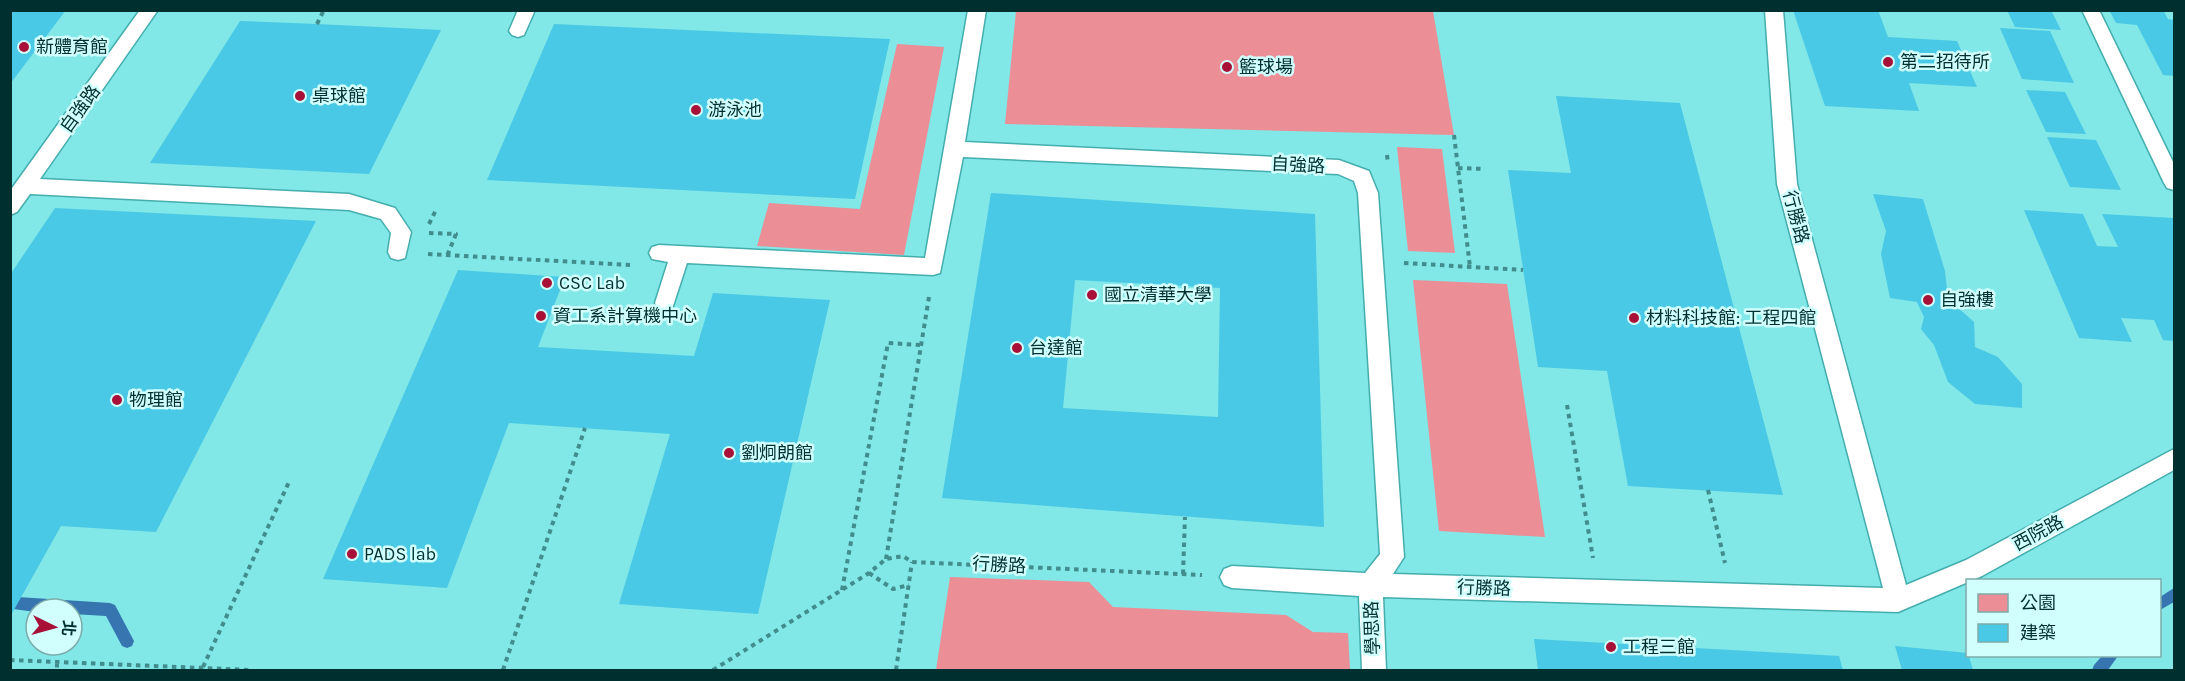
<svg xmlns="http://www.w3.org/2000/svg" width="2185" height="681" font-family="Karla,'Noto Sans TC',sans-serif">
<rect width="100%" height="100%" fill="#81e7e7"/>
<path fill="#ec8e95" d="M1433 11 1454 135 1005 124 1016 11Z
M897 44 944 47 904 255 757 246 769 203 860 209Z
M1397 147 1442 149 1455 253 1408 251Z
M1413 280 1507 284 1545 537 1439 531Z
M950 577 1089 582 1113 607 1286 615 1313 632 1348 633 1350 670H936Z"/>
<g fill="none" stroke-linecap="round" stroke-linejoin="round">
<path fill="#3775b1" fill-rule="evenodd" d="M2174 588V602L2160 610V597Z
M18 597 110 603 115 605 134 641 132 646 127 648 122 646 106 616 72 614V609H36V612L13 609 11 604 13 599Z
M2102 656H2118L2108 670H2092L2094 665Z"/>
</g>
<path fill="#49c9e5" fill-rule="evenodd" d="M10 10H66L10 84Z
M1793 10H1878L1888 37 1957 41 1977 87 1909 83 1919 111 1825 106Z
M2007 10H2051L2061 30 2015 27Z
M2109 10H2163L2168 19 2174 20V76L2163 75 2137 25 2116 23Z
M240 21 317 24 441 30 369 174 150 163Z
M554 24 890 39 855 199 487 180Z
M2000 28 2050 31 2074 83 2022 79Z
M2026 90 2065 92 2086 134 2046 132Z
M1556 96 1680 103 1783 495 1628 486 1607 371 1538 367 1508 170 1571 173Z
M2047 137 2096 140 2121 190 2070 187Z
M991 193 1315 214 1324 527 942 498ZM1075 280 1220 288 1218 417 1063 408Z
M1873 194 1923 199 1945 271 1948 299 1974 322 1975 347 1998 357 2022 384V408L1975 404 1948 382 1934 345 1921 329 1924 317 1917 302 1890 298 1881 254 1886 231Z
M55 208 316 221 156 532 61 526 10 617V275Z
M2024 210 2083 214 2097 246 2118 247 2102 214 2174 218V341L2163 340 2154 320 2121 318 2132 342 2079 338Z
M458 270 565 277 538 347 694 356 713 293 830 300 758 614 619 604 670 434 509 423 447 588 323 579Z
M1534 639 1839 656 1843 670H1538Z
M1895 646 1968 653 1973 670H1902Z"/>
<g fill="none" stroke-linecap="round" stroke-linejoin="round">
<g stroke="#44adad" stroke-width="3">
<path id="service" d="M140 10H158L40 179 349 194 395 208 411 232 405 258 398 260 391 258 388 252 391 233 381 219 349 210 30 194 17 212 10 215V191Z
M518 10H535L524 35 518 37 512 35 509 31Z
M968 10H986L965 142 1339 160 1369 171 1378 193 1404 557 1393 574 1883 588 1777 184 1765 10H1783L1797 184 1906 585 1966 560 2174 449V470L1982 576 1898 612 1383 597 1386 670H1362L1359 596 1232 588 1224 585 1220 577 1224 569 1232 566 1365 573 1380 554 1358 193 1354 181 1338 174 963 157 940 273 933 275 687 263 672 309 665 312 658 309 655 303 668 262 652 259 649 253 652 247 659 245 925 258Z
M2082 10H2099L2174 164V190L2167 188 2164 183Z"/>
</g>
<path stroke="#418c8c" stroke-width="4" stroke-dasharray="4.5 4.5" stroke-linecap="butt" d="M317 24 324 10
M1454 135 1470 267
M1387 155 1388 163
M1458 168 1485 169
M429 224 437 208
M429 233 456 234 447 256
M428 254 630 265
M1404 263 1523 270
M1567 405 1593 558
M1708 490 1725 563
M886 559 929 297
M869 573 893 589 909 585
M1183 574 1185 517
M842 590 888 343 920 345
M10 660 250 670
M57 663V670
M203 667 289 482
M503 670 585 428
M713 670 869 573 886 559 903 556 912 562 1202 575
M896 670 912 562"/>
<use href="#service" fill="#fff" fill-rule="evenodd"/>
</g>
<g fill="#a81038" stroke="#d0fffe" stroke-width="2">
<circle cx="24" cy="47" r="6"/>
<circle cx="1888" cy="62" r="6"/>
<circle cx="1227" cy="67" r="6"/>
<circle cx="300" cy="96" r="6"/>
<circle cx="696" cy="110" r="6"/>
<circle cx="547" cy="283" r="6"/>
<circle cx="1092" cy="295" r="6"/>
<circle cx="1928" cy="300" r="6"/>
<circle cx="541" cy="316" r="6"/>
<circle cx="1634" cy="318" r="6"/>
<circle cx="1017" cy="348" r="6"/>
<circle cx="117" cy="400" r="6"/>
<circle cx="729" cy="453" r="6"/>
<circle cx="352" cy="554" r="6"/>
<circle cx="1611" cy="647" r="6"/>
</g>
<g text-anchor="middle" dominant-baseline="central" stroke-width="5" stroke-linejoin="round" paint-order="stroke">
<g font-size="18" fill="#002f2f" stroke="#d0fffe" text-anchor="start">
<text x="36" y="47">新體育館</text>
<text x="1900" y="62">第二招待所</text>
<text x="1239" y="67">籃球場</text>
<text x="312" y="96">桌球館</text>
<text x="708" y="110">游泳池</text>
<text x="559" y="283">CSC Lab</text>
<text x="1104" y="295">國立清華大學</text>
<text x="1940" y="300">自強樓</text>
<text x="553" y="316">資工系計算機中心</text>
<text x="1646" y="318">材料科技館: 工程四館</text>
<text x="1029" y="348">台達館</text>
<text x="129" y="400">物理館</text>
<text x="741" y="453">劉炯朗館</text>
<text x="364" y="554">PADS lab</text>
<text x="1623" y="647">工程三館</text>
</g>
<g font-size="18" fill="#002f2f" stroke="#d0fffe">
<text transform="translate(80 109) rotate(-54)">自強路</text>
<text transform="translate(1298 165) rotate(3)">自強路</text>
<text transform="translate(1796 217) rotate(75)">行勝路</text>
<text transform="translate(2038 533) rotate(-28)">西院路</text>
<text transform="translate(999 565) rotate(3)">行勝路</text>
<text transform="translate(1484 588) rotate(2)">行勝路</text>
<text transform="translate(1372 628) rotate(-92)">學思路</text>
</g>
</g>
<rect width="2185" height="681" fill="none" stroke="#002f2f" stroke-width="24"/>
<rect x="1966" y="579" width="195" height="78" fill="#d0fffe" stroke="#7dacab" stroke-width="1.5"/>
<rect x="1978" y="594" width="30" height="18" fill="#ec8e95" stroke="#7dacab" stroke-width="1.5"/>
<text x="2020" y="609" font-size="18" fill="#002f2f">公園</text>
<rect x="1978" y="624" width="30" height="18" fill="#49c9e5" stroke="#7dacab" stroke-width="1.5"/>
<text x="2020" y="639" font-size="18" fill="#002f2f">建築</text>
<g transform="translate(54 627) rotate(95)"><circle r="28" fill="#d0fffe" stroke="#7dacab" stroke-width="1.5"/>
<path d="M0-4.5L10 22L0 15L-10 22Z" fill="#a81038"/>
<text y="-9" font-size="16" font-weight="bold" text-anchor="middle" fill="#002f2f">北</text>
</g>
</svg>
